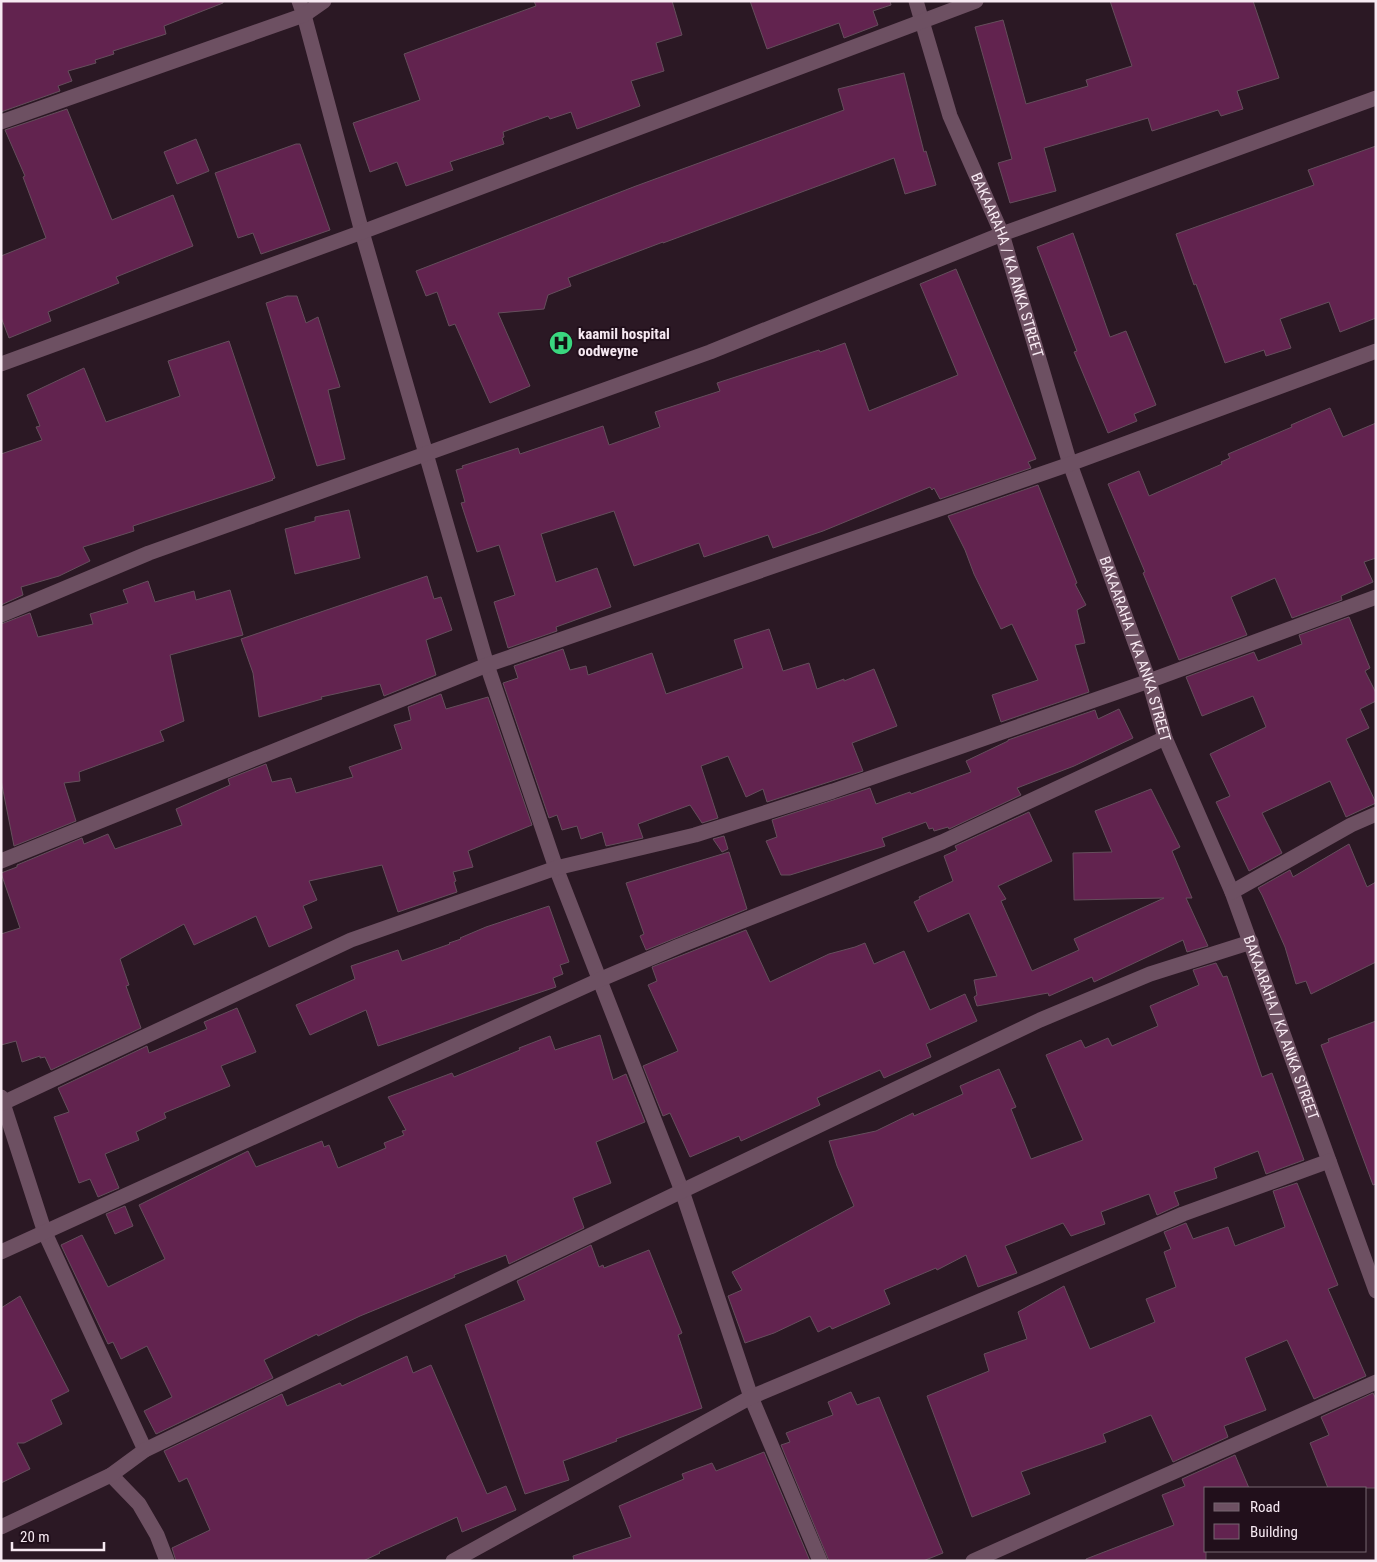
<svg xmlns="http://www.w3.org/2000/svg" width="1377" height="1562" font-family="'Roboto Condensed',sans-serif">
<rect width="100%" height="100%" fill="#2b1824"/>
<path fill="#62234f" stroke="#654e5c" d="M1 1H223V3L164 26 166 34 113 51 114 54 95 60 96 63 68 71 72 81 58 86 60 91 1 112Z
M534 1H672L682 35 656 43 664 71 631 81 640 106 577 129 571 112 550 119 548 116 503 132 504 137 502 138 504 144 450 162 453 170 406 186 397 162 370 172 353 123 420 100 404 54 536 6Z
M750 1H890L891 5 873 11 878 25 844 38 839 23 767 49Z
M1110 1H1253L1279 78 1237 91 1243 109 1221 116 1218 110 1152 131 1148 118 1044 148 1056 191 1010 203 998 163 1012 159 975 27 1003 20 1026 104 1088 86 1086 80 1132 66Z
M904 73 924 152 926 151 936 185 905 194 894 158 663 243V242L568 278 571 286 548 295 544 309 498 313 530 386 490 403 455 324 449 326 437 292 426 296 416 271 636 186 844 110 838 89Z
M67 109 112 220 173 195 193 246 116 277 119 283 48 312 51 321 9 338 1 317V256L46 238 23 177 25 176 5 130Z
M196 139 209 171 177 184 164 152Z
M296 144H300L330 230 261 254 253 233 238 238 215 173Z
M1376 146V318L1340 332 1329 302 1280 319 1291 348 1266 356 1264 350 1225 363 1196 284 1194 285 1176 234 1314 185 1308 170Z
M1073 233 1110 337 1126 331 1156 405 1134 414 1137 421 1108 433 1074 352 1077 351 1037 247Z
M956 269 1036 459 1028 462 1031 468 940 499 934 488 932 490 930 487 823 531 773 548 768 535 704 557 699 543 634 566 614 511 541 534 556 582 597 568 611 607 556 627 557 631 508 648 494 602 515 595 499 545 477 552 461 503 465 502 456 470 463 468 462 466 518 448 520 454 603 426 609 445 660 427 655 412 720 391 717 383 819 350 820 352 845 343 869 411 958 375 920 284Z
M287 296H297L306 323 318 317 340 387 328 390 345 459 317 466 266 303Z
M229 341 275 478 272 479 273 480 133 526 134 531 83 547 90 561 59 576 21 587 23 595 1 605V454L42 440 36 427 40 426 27 395 84 368 106 422 180 396 168 361Z
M1330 408 1343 437 1376 423V558L1364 562 1373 582 1341 596 1342 600 1292 618 1275 578 1231 597 1247 635 1179 660 1143 573 1145 572 1108 484 1139 471 1149 496 1222 464 1221 462 1230 458 1228 454 1292 427 1291 425Z
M1038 485 1077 583 1075 584 1086 605 1077 610 1085 643 1075 645 1089 692 1001 722 992 695 1038 680 1012 624 1001 629 974 574 965 550 948 516Z
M349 510 360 558 295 574 285 529 315 521V517Z
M427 576 434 599 441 597 452 630 426 640 436 675 384 696 380 684 321 697 322 699 259 717 253 673 241 639Z
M148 581 155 602 194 591 196 600 230 590 243 635 170 655 184 721 160 731 164 741 79 772 80 781 64 783 76 821 14 846 1 780V624L30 613 38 637 93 624 90 614 128 603 123 590Z
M1349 617 1370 668 1365 671 1376 693V701L1360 709 1369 728 1346 739 1376 803 1346 817 1330 781 1262 813 1282 853 1249 871 1216 802 1230 796 1210 754 1266 727 1253 696 1202 716 1186 677 1254 652 1258 661 1302 644 1299 635Z
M769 629 783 671 809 663 817 689 844 679V681L874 669 897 726 852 743 863 771 767 802 763 789 746 797 728 756 701 766 718 818 702 823 690 805 638 824 643 838 606 846 602 832 581 839 577 826 562 830 557 815 549 818 503 683 518 678 514 666 563 649 570 670 586 666 588 675 652 653 666 694 743 668 734 640Z
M441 694 446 709 488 697 532 825 468 851 473 867 453 872 456 881 454 882 457 892 398 912 382 865 309 881 317 900 303 906 312 928 269 947 256 916 194 945 184 924 120 959 129 985 126 986 141 1028 51 1070 45 1057 40 1058V1056L22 1062 16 1041 1 1045V934L20 928 1 873 17 867V865L82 838 84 844 108 834 115 849 182 825 176 809 230 785 228 779 266 764 272 782 291 778 296 793 353 777 349 767 402 749 394 725 411 720 408 707Z
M1119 709 1133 738 1074 766 1017 788 1021 795 949 829 948 827 934 831 933 828 929 829 926 822 882 838 885 846 790 875H781L766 841 777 837 772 820 870 788 876 804 910 792 911 794 971 772 966 761 1008 741V740L1095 710 1098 719Z
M1151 789 1180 847 1172 851 1192 898H1186L1208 946 1187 952 1183 940 1094 982 1092 977 1049 996 1048 993 977 1006 974 997 977 995 974 980 997 976 969 913 928 932 914 902 920 899 919 897 953 881 944 856 957 850 955 846 1029 812 1052 861 998 886 1006 899 1001 901 1032 971 1079 950 1074 939 1164 898 1074 900 1073 853 1112 852 1095 811Z
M724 836 728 849 722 852 713 839Z
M1349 844 1367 887 1376 882V962L1311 994 1306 981 1296 984 1285 947 1262 895 1258 888 1290 870 1293 877Z
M729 852 747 909 646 950 640 936 644 934 626 883Z
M549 906 569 962 560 965 563 974 553 978 556 987 378 1046 366 1010 310 1035 296 1005 355 979 351 966 398 950 402 961 450 944 449 943 461 939 460 938 486 927Z
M746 930 770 982 829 954 855 947 865 943 874 964 904 951 930 1010 965 994 977 1021 926 1044 931 1057 884 1078 880 1070 817 1098 820 1105 741 1141 739 1136 690 1157 670 1113 663 1116 643 1066 678 1051 648 985 657 981 652 967Z
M1216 963 1223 977 1227 976 1262 1077 1272 1073 1304 1160 1266 1174 1258 1151 1214 1168 1217 1178 1174 1192 1179 1205 1157 1215 1149 1194 1101 1212 1105 1224 1071 1236 1063 1223 1005 1246 1017 1273 978 1287 966 1255 937 1270 936 1268 884 1290 890 1304 832 1329 830 1326 818 1332 810 1316 774 1333 745 1343 728 1296 742 1290 732 1272 854 1206 837 1166 829 1141 876 1131 913 1113 914 1116 963 1094 960 1086 999 1069 1016 1107 1011 1109 1031 1159 1083 1140 1046 1055 1081 1040 1085 1048 1108 1038 1112 1046 1158 1026 1150 1006 1199 985 1193 970Z
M237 1008 256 1052 221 1066 230 1086 164 1113 166 1118 136 1132 139 1140 105 1154 119 1188 98 1197 90 1179 79 1183 54 1117 69 1112 58 1088 147 1046 149 1053 207 1029 204 1022Z
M1376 1021V1184L1373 1185 1321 1045 1329 1042 1328 1039Z
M600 1035 613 1080 626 1074 645 1122 596 1142 611 1183 573 1198 584 1228 509 1264 506 1255 454 1275 455 1277 360 1316 318 1336 317 1334 264 1360 273 1378 156 1434 144 1411 172 1397 147 1346 121 1359 113 1342 108 1344 61 1245 82 1235 108 1287 165 1259 139 1205 248 1151 256 1167 322 1141 324 1147 329 1145 338 1168 386 1148 384 1143 404 1135 402 1131 406 1130 388 1097 452 1073 454 1077 520 1050 519 1048 550 1036 555 1050Z
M1297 1183 1338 1285 1328 1289 1366 1376 1314 1399 1287 1340 1245 1358 1266 1410 1224 1426 1228 1437 1173 1462 1151 1415 1103 1434 1106 1442 1021 1472 1030 1494 972 1517 927 1396 989 1371 984 1354 1027 1339 1018 1312 1064 1286 1090 1349 1155 1322 1146 1299 1176 1287 1164 1252 1171 1249 1164 1232 1186 1223 1193 1239 1228 1227 1235 1246 1285 1227 1273 1191Z
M125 1206 133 1226 115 1234 106 1214Z
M591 1245 599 1267 603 1265 604 1268 649 1250 682 1333 678 1335 702 1408 616 1439 617 1441 563 1461 569 1480 525 1494 465 1325 525 1300 517 1281Z
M20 1296 69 1391 51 1400 62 1424 24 1443H17L30 1469 1 1483V1308Z
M407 1356 413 1373 431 1365 487 1494 506 1486 516 1510 462 1532 457 1517 379 1552 380 1553 363 1561H176L172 1548 210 1530 187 1478 179 1482 164 1451 282 1394 287 1406 340 1383 342 1386Z
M851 1392 857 1405 879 1397 943 1553 923 1561H829L781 1445 790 1442 786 1433 833 1415 828 1402Z
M1373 1393 1376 1399V1488H1328L1310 1443 1329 1435 1321 1417Z
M764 1452 810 1561H574L573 1556 631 1537 619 1506 684 1479 682 1474 712 1463 716 1471Z
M1235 1455 1249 1488H1206V1561H1086V1559L1174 1525 1162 1495 1185 1486 1182 1479Z"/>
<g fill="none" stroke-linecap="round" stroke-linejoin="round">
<g stroke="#6d5062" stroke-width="15">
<path d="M299 1 304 15 362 232 487 665 556 868 682 1191 751 1397 820 1561"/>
<path id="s1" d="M916 1 950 116 1002 234 1070 464 1149 681 1165 738 1232 892 1376 1291"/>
<path d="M1 122 304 15 324 1"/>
<path d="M1 364 362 232 976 1"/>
<path d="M1 615 149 553 710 352 1002 234 1376 98"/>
<path d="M1 861 487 665 1070 464 1376 351"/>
<path d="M1232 892 1351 825 1376 814"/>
<path d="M1 1097 45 1233 145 1450"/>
<path d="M3 1103 351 940 556 868 695 835 833 791 1149 681 1376 597"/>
<path d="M1 1252 599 980 679 946 942 842 1165 738"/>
<path d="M111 1475 139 1504 157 1535 167 1561"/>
<path d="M1 1527 111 1475 145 1450 682 1191 1040 1020 1150 974 1251 942"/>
<path d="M453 1561 751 1397 1039 1276 1183 1214 1329 1161"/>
<path d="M973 1561 1376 1382"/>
</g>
</g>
<defs>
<g id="hospital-disc" transform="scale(1.25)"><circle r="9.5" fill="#3ad77f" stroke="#210f1b"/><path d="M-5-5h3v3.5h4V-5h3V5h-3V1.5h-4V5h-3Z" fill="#111"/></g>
</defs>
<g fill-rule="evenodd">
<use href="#hospital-disc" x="561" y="343"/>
</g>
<g text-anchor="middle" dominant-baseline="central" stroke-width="4" stroke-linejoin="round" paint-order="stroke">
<g font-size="15" fill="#f7e9f2" stroke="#210f1b">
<text stroke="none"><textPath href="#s1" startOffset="280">BAKAARAHA / KA ANKA STREET</textPath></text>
<text stroke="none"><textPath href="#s1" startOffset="685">BAKAARAHA / KA ANKA STREET</textPath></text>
<text stroke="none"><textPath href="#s1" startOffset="1091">BAKAARAHA / KA ANKA STREET</textPath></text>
</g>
<g font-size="15" font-weight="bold" fill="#f7e9f2" stroke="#210f1b" text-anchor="start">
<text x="578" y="334">kaamil hospital<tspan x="578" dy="17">oodweyne</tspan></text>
</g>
</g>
<rect width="1377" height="1562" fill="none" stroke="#f7e9f2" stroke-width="5"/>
<rect x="1204" y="1487" width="162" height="65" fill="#210f1b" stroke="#776671"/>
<rect x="1214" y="1503" width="25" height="8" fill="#6d5062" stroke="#776671"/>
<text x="1250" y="1512" font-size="15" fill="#f7e9f2">Road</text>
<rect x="1214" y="1524" width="25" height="15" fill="#62234f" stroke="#776671"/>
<text x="1250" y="1537" font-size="15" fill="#f7e9f2">Building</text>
<path d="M12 1542v8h92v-8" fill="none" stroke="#f7e9f2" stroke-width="2.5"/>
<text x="20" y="1542" font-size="15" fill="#f7e9f2" stroke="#210f1b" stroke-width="4" paint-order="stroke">20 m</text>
</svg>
